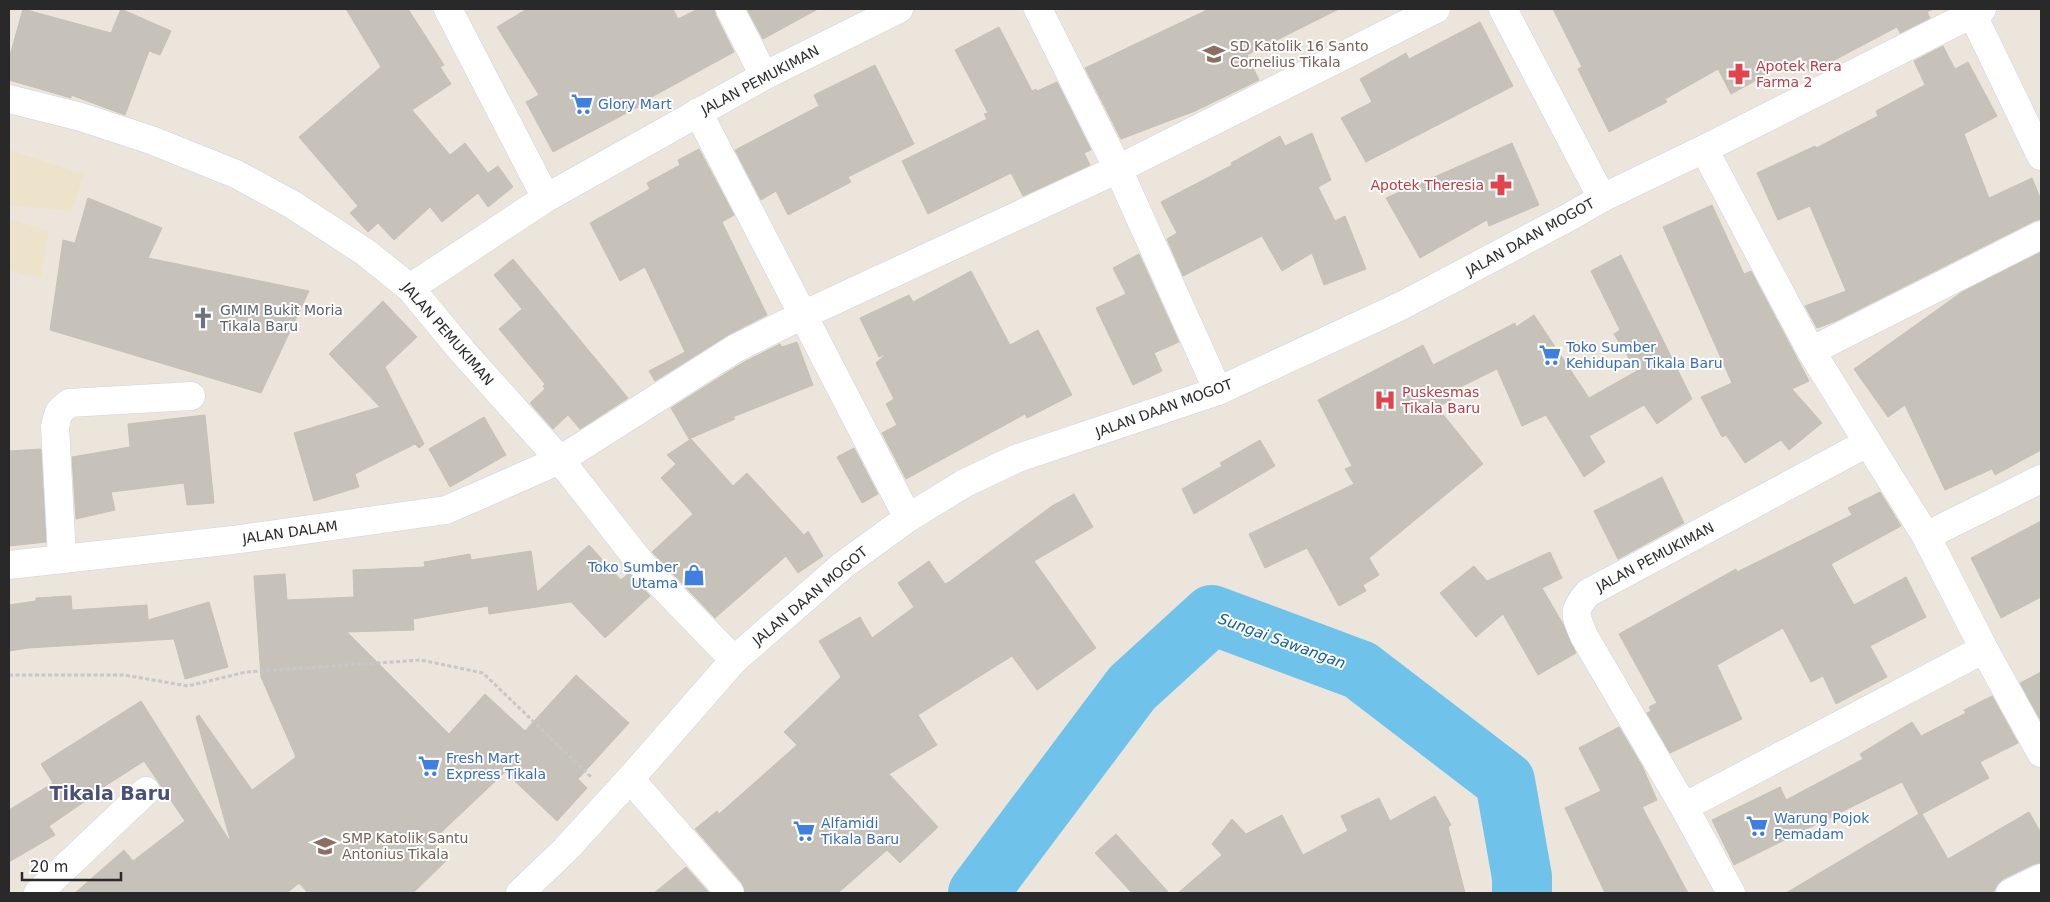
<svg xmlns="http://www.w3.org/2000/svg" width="2050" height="902" font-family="'DejaVu Sans',sans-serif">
<rect width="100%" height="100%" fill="#ebe5db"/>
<path fill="#ece3ca" d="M9 150 84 174 72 210 9 206Z
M9 219 49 231 41 279 9 270Z"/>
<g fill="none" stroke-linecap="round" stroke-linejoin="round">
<path stroke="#6fc3eb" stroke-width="60" d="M978 893 1132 688 1212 615 1360 670 1505 781 1522 877V893"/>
</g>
<path fill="#c6c2ba" stroke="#c6c1b4" d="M23 9 111 33 121 9 171 31 160 55 149 51 125 115 71 95V98L9 80V59Z
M346 9H408L444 65 440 67 451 84 412 110 450 155 465 143 488 173 498 166 513 187 488 207 478 193 442 222 430 207 394 240 378 223 368 232 350 213 358 206 299 137 381 67Z
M527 9H673L678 19 698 9H714L716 16 734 52 637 105 638 107 553 152 526 102 539 95 497 27Z
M747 9H818L763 39Z
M1209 9H1339L1247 55 1259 80 1195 111 1121 139 1085 68Z
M1553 9H1933L1927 12 1930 18 1900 33 1897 27 1810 73 1801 56 1731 94 1718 69 1665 99 1667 102 1609 132 1578 69 1582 67Z
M1480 22 1513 86 1366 162 1341 118 1372 102 1360 79 1406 53 1409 59Z
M999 27 1032 91 1036 89 1037 91 1057 82 1091 150 1084 153 1090 165 1023 196 1011 173 928 214 902 161 987 119 984 114 988 113 955 50Z
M1943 46 1955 69 1968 62 1997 116 1964 134 1989 198 2032 178 2041 200V219L2034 221 1836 321 1817 328 1805 306 1846 291 1810 206 1778 220 1757 173 1815 146 1816 148 1878 116 1876 111 1925 85 1914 61Z
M875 65 914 144 848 177 851 182 788 215 776 191 761 200 735 150 819 106 814 95Z
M1312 133 1331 180 1318 187 1335 221 1345 216 1366 269 1324 285 1312 253 1282 271 1262 236 1183 276 1167 239 1177 233 1161 202 1232 165 1231 163 1280 136 1285 146Z
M1512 143 1539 205 1489 226 1487 220 1420 258 1386 198Z
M699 149 734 215 722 222 767 315 728 335 655 381 649 371 685 352 645 267 620 281 590 223 650 189 647 183 680 165 678 160Z
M88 198 162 228 148 258 309 291 261 393 50 330 63 240 75 243Z
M1712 205 1744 274 1751 271 1809 381 1792 389 1822 423 1789 450 1781 440 1745 463 1726 435 1722 437 1701 397 1732 383 1663 227Z
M2041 252V450L1995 475 1992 469 1945 490 1905 405 1888 417 1854 369 1962 292Z
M1139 254 1179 342 1154 353 1162 371 1133 385 1096 308 1126 294 1113 268Z
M1621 255 1692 399 1657 424 1644 405 1589 436 1605 462 1584 477 1546 415 1522 426 1497 369 1448 393 1451 400 1437 407 1483 464 1369 558 1379 575 1363 585 1366 591 1339 606 1307 548 1265 568 1249 534 1354 484 1345 469 1352 466 1318 400 1423 345 1433 365 1515 323 1516 327 1534 315 1589 398 1637 371 1614 334 1620 330 1591 271Z
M513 259 628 398 580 429 568 415 553 429 530 403 545 389 543 386 545 384 499 329 522 309 494 275Z
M971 271 1010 345 1038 330 1072 395 1027 418 1025 414 906 479 882 433 897 425 886 404 894 399 876 363 887 353 879 357 860 318 909 295 913 302Z
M383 301 417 337 385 367 424 444 419 448 415 444 355 474 359 487 314 501 294 433 380 407 329 354Z
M797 342 813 385 733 417 735 419 689 439 671 408 744 362 780 344 782 347Z
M205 415 214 503 187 505 184 483 111 492 115 510 76 519 72 457 130 447 128 424Z
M484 417 506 455 450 487 429 449Z
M691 439 733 486 747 473 804 535 808 531 823 556 798 573 786 556 715 618 652 552 693 514 661 478 676 464 667 455Z
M1260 440 1275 466 1194 514 1182 489 1222 466 1220 463Z
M854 448 878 494 862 503 837 457Z
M41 449 46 542 9 546V451Z
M1662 477 1684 523 1618 559 1594 511Z
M1880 492 1901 526 1831 564 1854 605 1906 577 1926 617 1870 646 1887 677 1836 704 1823 676 1811 682 1783 628 1717 665 1742 719 1670 753 1647 713 1651 711 1649 707 1657 703 1619 634 1736 569 1737 572 1852 515 1848 508Z
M1074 494 1093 527 1034 561 1096 648 1037 690 1012 656 918 715 937 745 889 774 938 827 900 863 887 850 838 893H745L742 883 695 829 717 811 719 814 797 745 784 732 841 677 819 641 860 617 872 638 914 607 898 583 929 561 945 584 949 582 1052 506Z
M2041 521V597L2001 618 1971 558Z
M589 545 621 580 629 573 650 596 605 638 571 602 489 614 488 606 413 619 414 630 347 632 449 734 485 694 525 731 576 675 629 723 578 779 587 788 557 821 505 772 432 841 449 858 413 893H308L299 883 287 893H75L124 850 133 861 185 821 144 761 99 790 100 791 49 826 55 835 9 862V810L53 783 41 764 141 701 231 843 196 717 199 715 252 790 296 757 261 677 254 576 285 574 287 600 354 597 353 570 425 567 424 562 470 554 471 560 531 551 537 592Z
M1550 552 1562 578 1542 588 1563 624 1576 653 1538 675 1503 614 1476 637 1440 593 1474 566 1487 581Z
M71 596 72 610 147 605 148 620 209 602 228 667 185 679 174 639 28 648 9 651V605L36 601V598Z
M2041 672V721L2020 683Z
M1992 696 2018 743 1980 762 1989 778 1922 814 1948 859 2029 812 2041 833V863L2034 864 2003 879 1997 885 1993 893H1786L1919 814 1902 782 1734 865 1712 820 1780 787 1786 800 1863 759 1860 754 1912 722 1921 736 1966 713 1964 710Z
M1619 727 1642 766 1657 800 1642 807 1688 893H1605L1565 808 1601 791 1579 748Z
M1435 796 1451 825 1448 827 1465 893H1178L1222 855 1212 844 1232 819 1246 834 1282 815 1303 855 1348 831 1341 816 1379 798 1390 821Z
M1116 834 1169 893H1132L1095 853Z
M686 867 709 893H654Z"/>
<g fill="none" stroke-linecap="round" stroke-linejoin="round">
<g stroke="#d0d2e1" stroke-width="29">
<path id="street" d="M448 9 546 198 764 76 899 9
M730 9 764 76
M1038 9 1118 169 1218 391
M1503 9 1602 198
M1970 9 2041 156
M9 99 81 117 151 140 236 174 293 205 365 252 410 288 463 352 560 460 644 567 734 660
M698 112 908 518
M1704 149 1811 351 1926 536 2041 479
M410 288 546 198
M1811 351 2041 235
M1926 536 1984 649 2041 753
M62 558 55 426 59 412 69 403 191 396
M9 565 233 540 446 510 560 460 736 348 803 315 1118 169 1436 9
M630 779 730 893
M1684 807 1984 649
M38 893 146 791
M1731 893 1684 807 1584 636C1575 614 1572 611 1588 593L1867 443
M2010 893 2041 878"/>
</g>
<g stroke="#d0d2e1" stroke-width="29">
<path id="secondary" d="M520 893 565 850 630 779 734 660 842 566 908 518 965 483 1018 458 1218 391 1401 306 1571 216 1602 198 1704 149 1982 9"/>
</g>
<path stroke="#c7c7c7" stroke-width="3" stroke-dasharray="4 2.5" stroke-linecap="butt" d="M9 675H124L188 686 246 672 421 660 483 673 591 777"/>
<use href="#street" stroke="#fff" stroke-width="28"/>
<use href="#secondary" stroke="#fff" stroke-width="28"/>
</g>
<defs>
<g id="school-bare" transform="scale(1.725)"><path d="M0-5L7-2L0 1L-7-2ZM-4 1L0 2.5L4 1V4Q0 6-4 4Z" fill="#8d6e63" stroke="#fff" stroke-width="2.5" paint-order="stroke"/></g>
<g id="pharmacy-bare" transform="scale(1.725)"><path d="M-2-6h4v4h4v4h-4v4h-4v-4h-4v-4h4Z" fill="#e0444e" stroke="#fff" stroke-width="2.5" paint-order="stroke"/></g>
<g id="supermarket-bare" transform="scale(1.725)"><path d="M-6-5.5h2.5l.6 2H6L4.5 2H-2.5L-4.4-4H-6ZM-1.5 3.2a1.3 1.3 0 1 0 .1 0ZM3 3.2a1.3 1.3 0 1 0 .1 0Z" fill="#3f7fe0" stroke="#fff" stroke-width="2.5" paint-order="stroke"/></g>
<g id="church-bare" transform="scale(1.725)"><path d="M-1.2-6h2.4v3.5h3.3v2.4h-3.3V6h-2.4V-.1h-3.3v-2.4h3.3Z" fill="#6b7280" stroke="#fff" stroke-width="2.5" paint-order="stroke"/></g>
<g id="hospital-bare" transform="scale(1.725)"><path d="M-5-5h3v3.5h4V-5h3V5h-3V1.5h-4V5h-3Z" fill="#e0444e" stroke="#fff" stroke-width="2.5" paint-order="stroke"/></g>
<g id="shop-bare" transform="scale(1.725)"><path d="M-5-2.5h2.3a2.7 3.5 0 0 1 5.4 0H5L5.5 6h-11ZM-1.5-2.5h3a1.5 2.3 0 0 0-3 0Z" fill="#3f7fe0" stroke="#fff" stroke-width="2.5" paint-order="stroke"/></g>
</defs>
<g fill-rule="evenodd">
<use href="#school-bare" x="1214" y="54"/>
<use href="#pharmacy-bare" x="1739" y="74"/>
<use href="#supermarket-bare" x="582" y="104"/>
<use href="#pharmacy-bare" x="1501" y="185"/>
<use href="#church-bare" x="203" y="318"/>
<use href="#supermarket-bare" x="1550" y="355"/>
<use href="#hospital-bare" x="1385" y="400"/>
<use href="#shop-bare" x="694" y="575"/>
<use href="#supermarket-bare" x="429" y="766"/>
<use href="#supermarket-bare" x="1757" y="826"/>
<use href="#supermarket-bare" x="804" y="831"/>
<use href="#school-bare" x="325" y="846"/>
</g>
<g text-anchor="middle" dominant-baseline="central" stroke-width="4" stroke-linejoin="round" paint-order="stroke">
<g font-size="14" fill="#785e54" stroke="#fff" text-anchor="start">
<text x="1230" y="46">SD Katolik 16 Santo<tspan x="1230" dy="16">Cornelius Tikala</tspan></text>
<text x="342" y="838">SMP Katolik Santu<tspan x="342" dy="16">Antonius Tikala</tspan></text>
</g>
<g font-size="14" fill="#be3a42" stroke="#fff" text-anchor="start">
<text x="1756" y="66">Apotek Rera<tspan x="1756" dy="16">Farma 2</tspan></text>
<text x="1484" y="185" text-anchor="end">Apotek Theresia</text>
<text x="1402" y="392">Puskesmas<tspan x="1402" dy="16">Tikala Baru</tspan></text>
</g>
<g font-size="14" fill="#292929" stroke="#fff">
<text transform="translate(760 80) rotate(-28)">JALAN PEMUKIMAN</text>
<text transform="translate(1530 237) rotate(-29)">JALAN DAAN MOGOT</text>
<text transform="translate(448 334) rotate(49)">JALAN PEMUKIMAN</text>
<text transform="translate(1164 408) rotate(-20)">JALAN DAAN MOGOT</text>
<text transform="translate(290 532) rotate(-8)">JALAN DALAM</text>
<text transform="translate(1655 557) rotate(-28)">JALAN PEMUKIMAN</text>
<text transform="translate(810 596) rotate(-40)">JALAN DAAN MOGOT</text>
</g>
<g font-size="14" fill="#366cbe" stroke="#fff" text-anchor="start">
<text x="598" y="104">Glory Mart</text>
<text x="1566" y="347">Toko Sumber<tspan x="1566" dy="16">Kehidupan Tikala Baru</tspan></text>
<text x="678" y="567" text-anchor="end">Toko Sumber<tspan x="678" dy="16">Utama</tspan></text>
<text x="446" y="758">Fresh Mart<tspan x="446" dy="16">Express Tikala</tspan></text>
<text x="1774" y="818">Warung Pojok<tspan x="1774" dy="16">Pemadam</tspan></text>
<text x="821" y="823">Alfamidi<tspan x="821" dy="16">Tikala Baru</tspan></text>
</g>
<g font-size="14" fill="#5b616d" stroke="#fff" text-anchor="start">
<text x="220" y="310">GMIM Bukit Moria<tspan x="220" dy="16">Tikala Baru</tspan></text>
</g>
<g font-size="15" font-style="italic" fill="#105f95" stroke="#fff">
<text transform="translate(1282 641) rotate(20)">Sungai Sawangan</text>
</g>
<g font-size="19" font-weight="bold" fill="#4a5078" stroke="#fff">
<text x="110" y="793">Tikala Baru</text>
</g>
</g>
<rect width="2050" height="902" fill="none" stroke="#292929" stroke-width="20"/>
<path d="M22 872v8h99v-8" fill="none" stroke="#292929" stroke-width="2.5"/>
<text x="30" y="872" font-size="15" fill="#292929" stroke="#ffffff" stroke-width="4" paint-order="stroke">20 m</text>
</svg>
